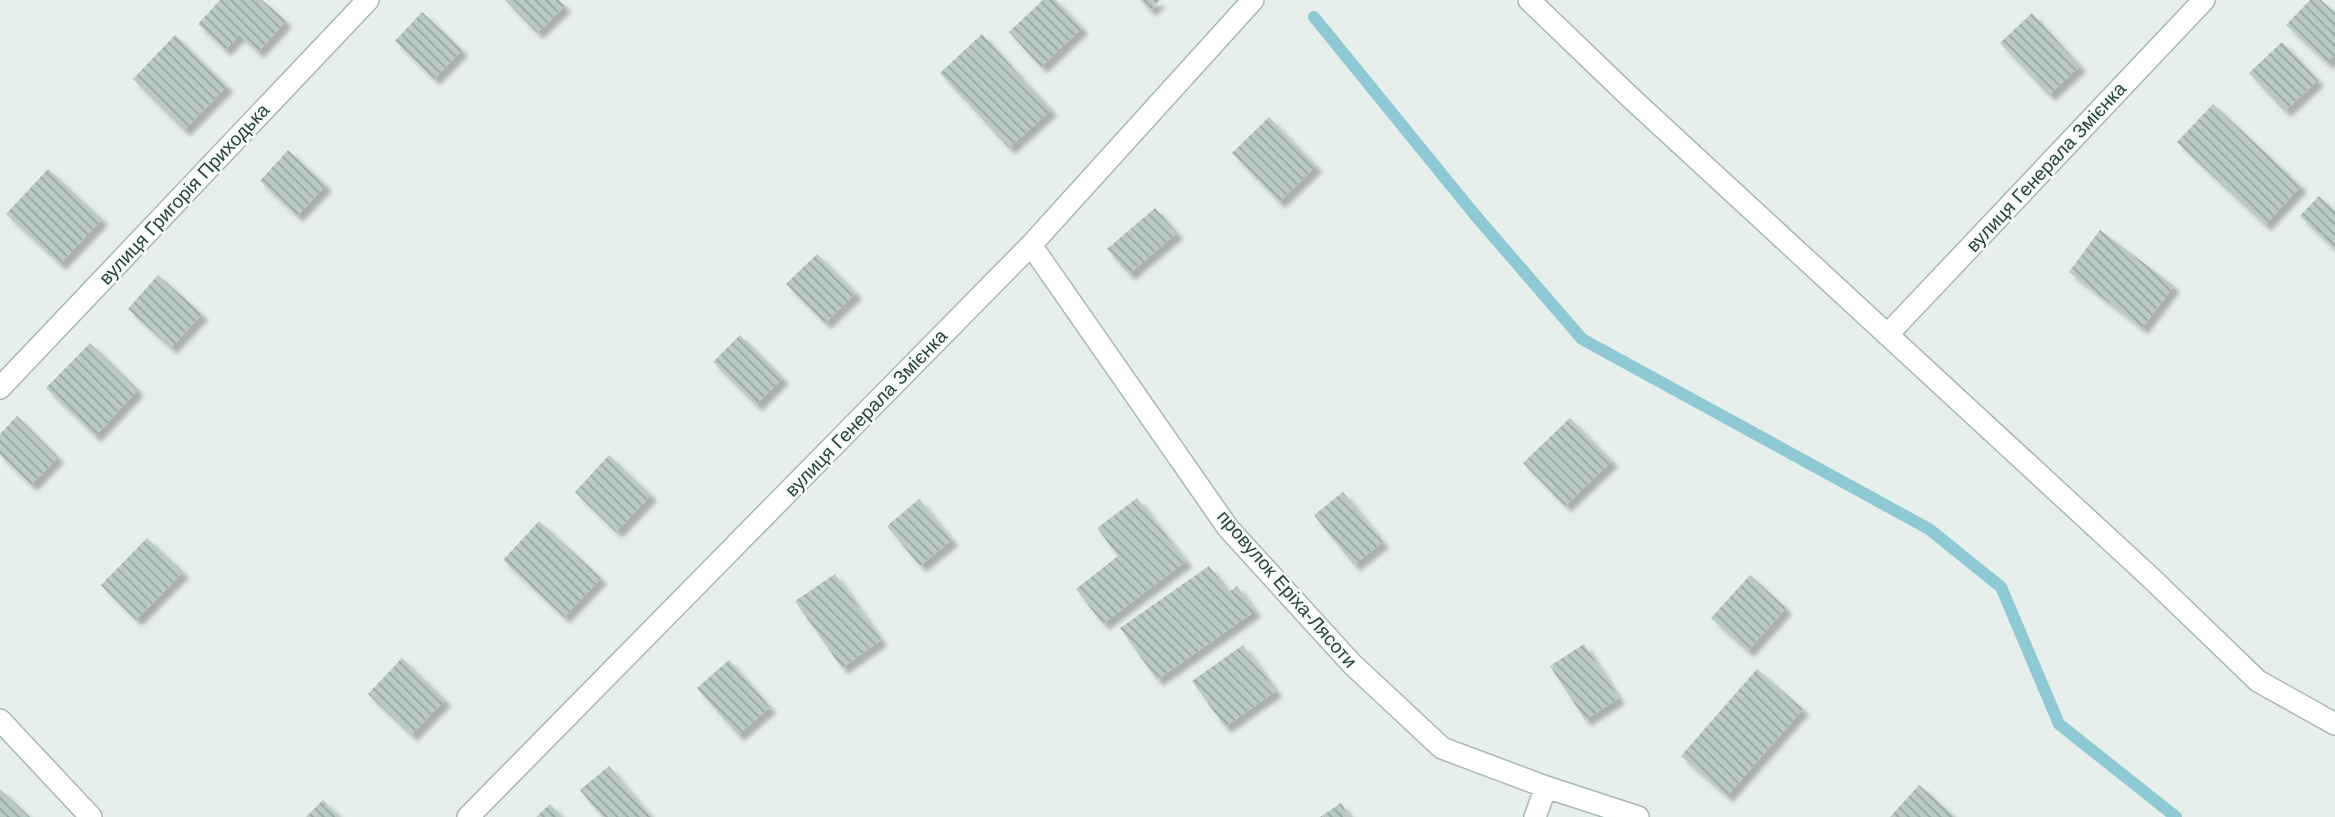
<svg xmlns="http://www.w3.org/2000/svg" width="2335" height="817" font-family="Arial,sans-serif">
<defs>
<pattern id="building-back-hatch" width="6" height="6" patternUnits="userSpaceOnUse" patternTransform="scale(1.75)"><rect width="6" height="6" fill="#bbcac4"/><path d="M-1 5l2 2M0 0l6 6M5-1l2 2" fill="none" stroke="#98a6a0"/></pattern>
<filter id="shadow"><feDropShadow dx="6" dy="6" stdDeviation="2" flood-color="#0004"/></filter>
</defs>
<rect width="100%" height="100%" fill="#e6efeb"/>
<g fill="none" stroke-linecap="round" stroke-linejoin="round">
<path stroke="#8ec9d4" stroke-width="12" d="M1314 17 1475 215 1582 339 1929 529 2001 587 2059 724 2176 817"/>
</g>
<path fill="url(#building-back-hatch)" filter="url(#shadow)" d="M220 0H262L286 21 258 52 239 35 225 50 198 24Z
M505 0H559L565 6 537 33Z
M1043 0H1056L1082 28 1041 67 1009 32Z
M1140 0H1160L1150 10Z
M2310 0H2321L2335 13V55L2327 63 2286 25Z
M422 12 462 50 434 79 395 41Z
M2032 13 2080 66 2049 95 2000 43Z
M982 34 1051 110 1009 148 940 73Z
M175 35 227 86 184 130 133 79Z
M2282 42 2318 80 2285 111 2249 73Z
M2213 104 2301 186 2265 225 2177 142Z
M1269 117 1316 166 1279 202 1232 153Z
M288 150 326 185 297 216 260 181Z
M48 169 102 219 60 264 6 214Z
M2319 196 2335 212V250L2300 216Z
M1155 208 1177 233 1129 274 1107 249Z
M2100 230 2174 286 2142 328 2069 272Z
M817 254 856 293 825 323 786 284Z
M158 275 202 314 171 348 128 309Z
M740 335 783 378 756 405 713 362Z
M90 343 138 390 95 436 46 388Z
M17 416 58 457 31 485 0 455V434Z
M1570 418 1612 461 1565 506 1523 463Z
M609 455 651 495 616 532 575 492Z
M1343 492 1383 542 1354 565 1314 515Z
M1137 498 1186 561 1103 624 1076 589 1118 556 1097 528Z
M919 499 952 540 920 566 887 526Z
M539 521 601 578 564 617 503 560Z
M147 538 183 572 136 620 101 585Z
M1209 566 1229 592 1237 586 1255 611 1157 680 1120 628Z
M835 574 881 640 842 668 795 601Z
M1750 575 1786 608 1748 651 1711 618Z
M1584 644 1619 698 1585 720 1550 666Z
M1243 645 1276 691 1225 727 1192 681Z
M402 658 445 700 411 735 368 694Z
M729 660 770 707 738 735 697 688Z
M1757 669 1803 709 1727 796 1681 756Z
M609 766 651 817H603L580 790Z
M1919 785 1955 817H1890Z
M0 789 30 817H0Z
M323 800 340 817H306Z
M1341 803 1350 817H1320Z
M550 804 562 817H536Z"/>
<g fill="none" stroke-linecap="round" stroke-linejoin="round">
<g stroke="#a8b8b2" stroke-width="24">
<path id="minor" d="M1529 0 1631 98 2150 577 2258 681 2335 724
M1031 245 1228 528 1352 664 1442 748 1546 787 1638 817
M1888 334 2204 0
M0 388 368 0
M0 720 91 817
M468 817 1031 245 1253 0
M1535 817 1546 787"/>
</g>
<use href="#minor" stroke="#fff" stroke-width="21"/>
</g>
<g text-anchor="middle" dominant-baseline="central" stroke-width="5" stroke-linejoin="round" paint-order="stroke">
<g font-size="19" fill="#24423a" stroke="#f7fbf9">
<text transform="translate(2046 167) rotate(-47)">вулиця Генерала Змієнка</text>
<text transform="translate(184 194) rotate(-47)">вулиця Григорія Приходька</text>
<text transform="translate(866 413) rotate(-46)">вулиця Генерала Змієнка</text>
<text transform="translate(1287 589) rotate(49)">провулок Еріха-Лясоти</text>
</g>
</g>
</svg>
